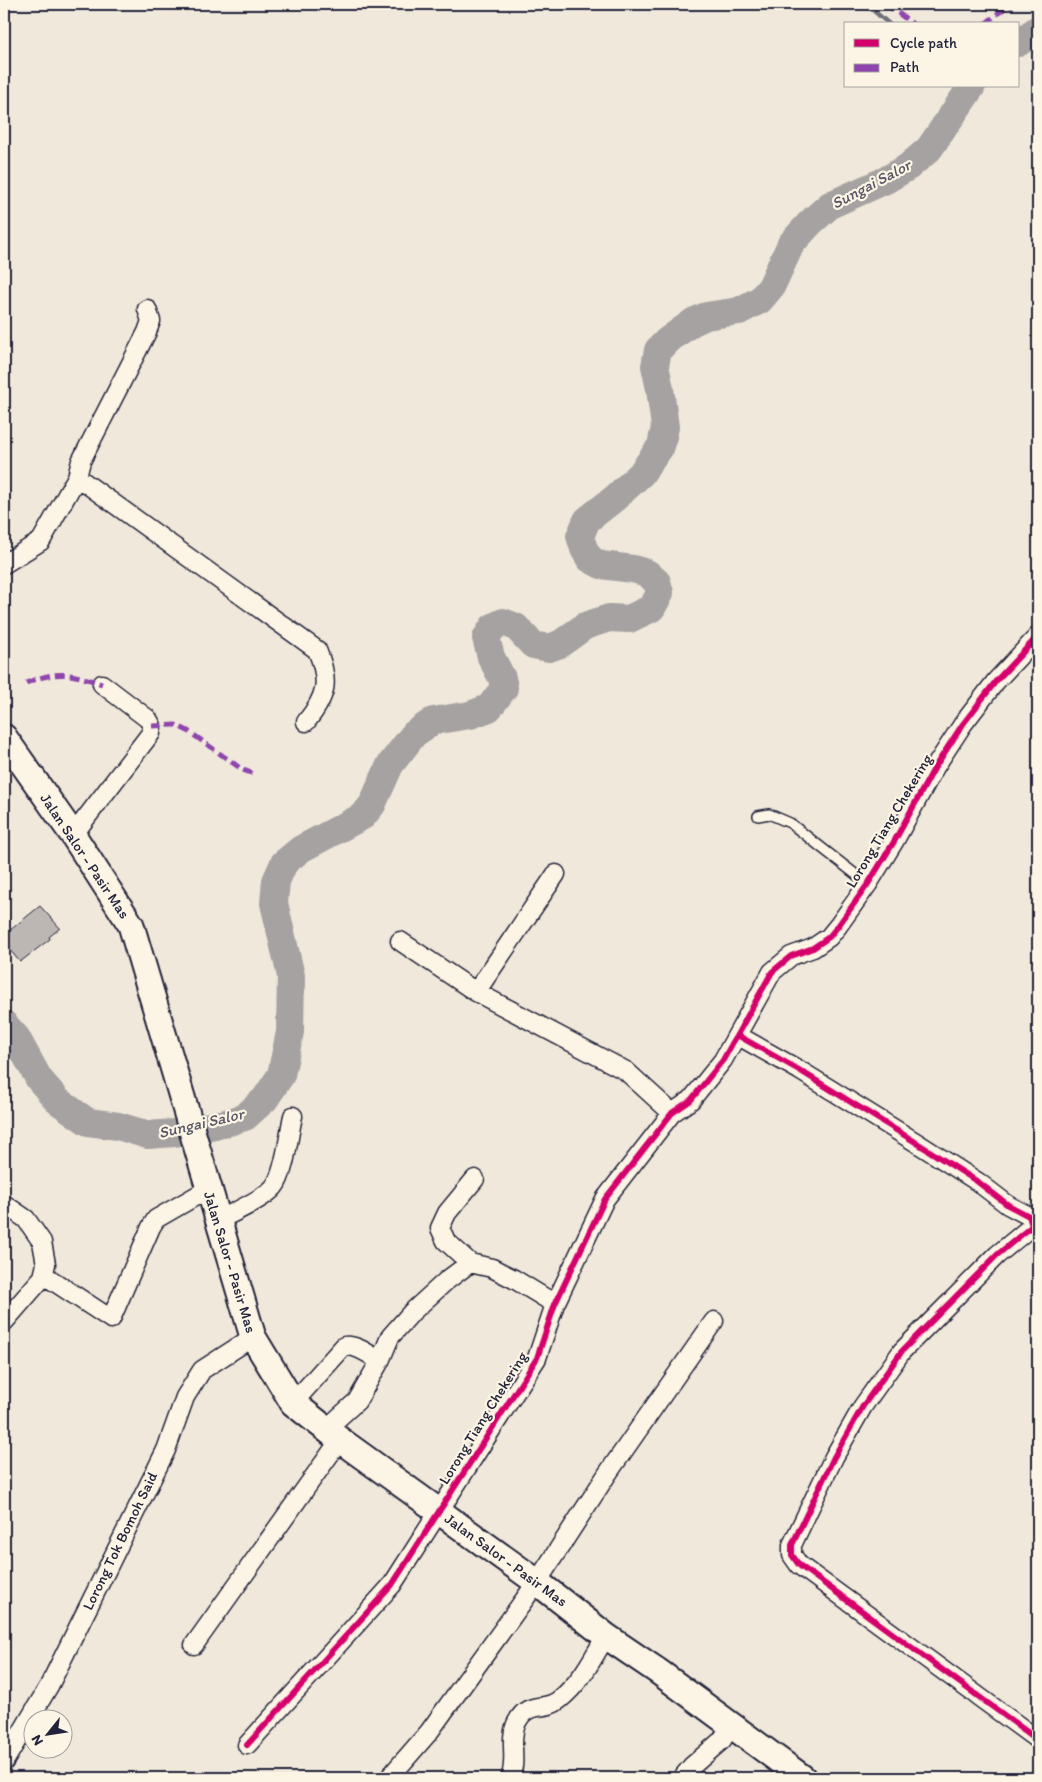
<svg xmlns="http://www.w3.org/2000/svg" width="1042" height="1782" font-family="Itim,sans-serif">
<rect width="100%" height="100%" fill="#efe8db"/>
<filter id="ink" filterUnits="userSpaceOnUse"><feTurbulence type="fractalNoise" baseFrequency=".02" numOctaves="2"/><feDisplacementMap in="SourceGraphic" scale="10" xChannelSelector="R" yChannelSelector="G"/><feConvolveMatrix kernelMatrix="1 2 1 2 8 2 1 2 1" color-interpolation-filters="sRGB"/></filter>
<g filter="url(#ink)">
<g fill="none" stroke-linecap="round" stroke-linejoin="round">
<path stroke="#716f79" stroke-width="4.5" d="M866 4 889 24
M966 86 969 89"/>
<path stroke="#a6a2a2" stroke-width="28" d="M1018 43 1038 29
M4 1024 16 1037 39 1079 58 1101 88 1122 118 1126 148 1135 174 1133 226 1123 245 1117 265 1099 281 1075 290 1032 291 976 274 903 276 881 284 863 301 849 363 816 372 805 390 765 414 734 433 721 470 715 489 708 504 688 502 678 491 657 486 638 493 627 503 622 516 627 533 645 549 648 560 644 585 626 609 618 629 619 652 608 660 593 657 582 647 573 633 569 601 565 590 559 584 549 580 536 587 520 615 498 641 474 661 446 665 427 660 389 655 366 658 350 668 340 693 322 706 316 739 311 760 300 771 287 791 244 810 223 830 205 886 180 908 167 929 149 972 86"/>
</g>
<path fill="#bcb7b3" stroke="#22223b" d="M40 906 60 928 49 937 50 939 20 962 4 943V935Z"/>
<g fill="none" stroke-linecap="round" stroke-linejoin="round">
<g stroke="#22223b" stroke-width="12">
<path id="service" d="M758 816 769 814 790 823 868 884"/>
</g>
<g stroke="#22223b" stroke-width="21">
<path id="minor" d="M77 477 317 650C330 681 327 696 306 722
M4 564 41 541 77 477 81 461 147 332 151 321 147 309
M73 835 151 733 152 726 148 719 102 684
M400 941 476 992 626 1071 672 1113
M476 992 556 874
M737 1035 799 1070 917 1143 978 1182 1008 1205 1029 1216 1032 1226 997 1255 902 1351 863 1406 834 1457 792 1545V1555L799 1565 1038 1740
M475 1179 447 1213 440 1228 446 1241 470 1263 492 1268 514 1279 555 1304
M4 1204 26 1219 42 1242 46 1264 43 1277 4 1322
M217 1221C232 1213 264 1199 274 1187 285 1174 289 1133 293 1116
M43 1277 50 1279 111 1319 151 1227 156 1219 208 1189
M293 1403 344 1346C356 1344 370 1355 380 1361
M326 1429 357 1401 380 1361 390 1337 412 1312 446 1281 470 1263
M194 1645 340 1440
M247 1745 392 1585 537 1358 555 1304 605 1199 672 1113 691 1100 723 1060 772 972 791 956 813 948 829 937 838 926 868 884 895 840 935 767 963 724 996 681 1038 636
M4 1762 49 1686 166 1450 185 1397 202 1370 253 1337
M389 1778 429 1732 537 1582 608 1473 714 1321
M510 1778C518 1761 508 1739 517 1722 528 1700 544 1712 559 1700 582 1681 591 1661 606 1636
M682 1778 692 1766 722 1740 731 1725"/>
</g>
<g stroke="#22223b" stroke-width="29">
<path id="secondary" d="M4 737 73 835 131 925 253 1337 293 1403 340 1440 537 1582 606 1636 659 1672 803 1778"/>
</g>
<use href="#service" stroke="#fcf5e5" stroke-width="9"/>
<use href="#minor" stroke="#fcf5e5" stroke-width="18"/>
<use href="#secondary" stroke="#fcf5e5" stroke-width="25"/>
<path stroke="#8e44ad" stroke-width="5" stroke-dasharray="10 5" stroke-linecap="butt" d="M886 4 913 24
M985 24 1002 10 1015 4
M26 683C58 670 70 673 102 684
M152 726 176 725 188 731 243 770 254 774"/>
<g stroke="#fcf5e5" stroke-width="9">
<path id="cycleway" d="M737 1035 799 1070 917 1143 978 1182 1008 1205 1029 1216 1032 1226 997 1255 902 1351 863 1406 834 1457 792 1545V1555L799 1565 1038 1740
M247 1745 392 1585 537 1358 555 1304 605 1199 672 1113 691 1100 723 1060 772 972 791 956 813 948 829 937 838 926 868 884 895 840 935 767 963 724 996 681 1038 636"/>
</g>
<use href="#cycleway" stroke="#d6006c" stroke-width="6"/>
</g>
</g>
<g text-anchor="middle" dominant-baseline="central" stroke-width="4.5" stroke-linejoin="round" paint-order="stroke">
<g font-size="15" fill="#22223b" stroke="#fcf5e5">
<text transform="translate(889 821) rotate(-59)">Lorong Tiang Chekering</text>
<text transform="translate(85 856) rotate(56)">Jalan Salor - Pasir Mas</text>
<text transform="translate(230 1262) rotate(73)">Jalan Salor - Pasir Mas</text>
<text transform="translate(483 1418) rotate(-58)">Lorong Tiang Chekering</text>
<text transform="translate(120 1541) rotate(-64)">Lorong Tok Bomoh Said</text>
<text transform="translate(506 1560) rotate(36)">Jalan Salor - Pasir Mas</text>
</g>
<g font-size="16" font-style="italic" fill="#575564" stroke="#fcf5e5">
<text transform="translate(871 184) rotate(-28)">Sungai Salor</text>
<text transform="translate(201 1123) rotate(-13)">Sungai Salor</text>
</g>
</g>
<rect width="1042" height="1782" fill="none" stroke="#fcf5e5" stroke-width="20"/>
<rect x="10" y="10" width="1022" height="1762" fill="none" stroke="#22223b" stroke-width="2" filter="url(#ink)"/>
<rect x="844" y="22" width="175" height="65" fill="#fcf5e5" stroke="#a5a1a1"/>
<rect x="854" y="39" width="25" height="8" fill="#d6006c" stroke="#a5a1a1"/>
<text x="890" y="48" font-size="15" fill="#22223b">Cycle path</text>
<rect x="854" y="64" width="25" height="8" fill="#8e44ad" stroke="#a5a1a1"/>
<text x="890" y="72" font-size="15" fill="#22223b">Path</text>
<g transform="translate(48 1734) rotate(240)"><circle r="24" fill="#fcf5e5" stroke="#a5a1a1"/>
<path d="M0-4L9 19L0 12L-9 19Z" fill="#22223b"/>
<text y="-8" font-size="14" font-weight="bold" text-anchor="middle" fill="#22223b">N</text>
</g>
</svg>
